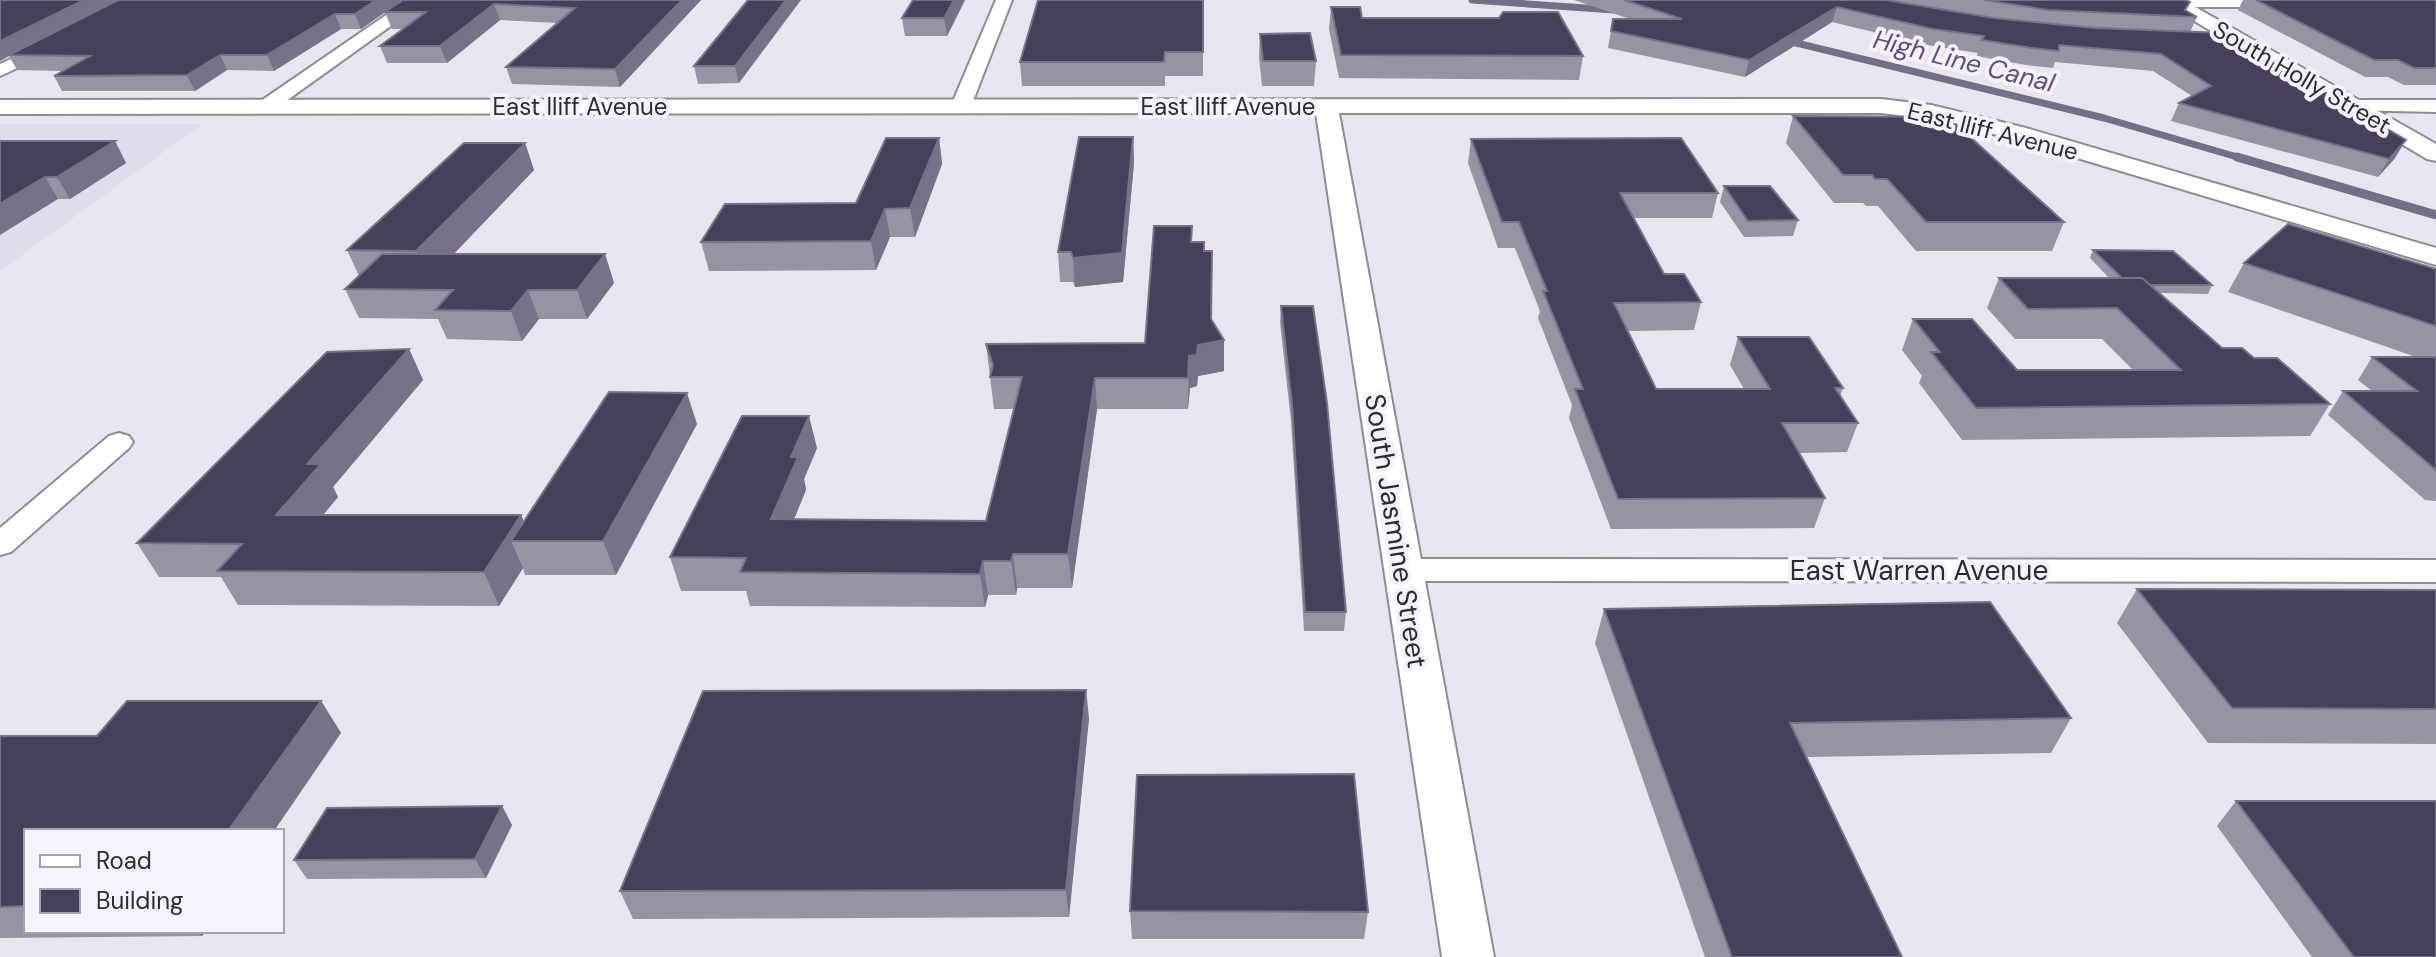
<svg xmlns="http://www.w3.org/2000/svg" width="2436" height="957" font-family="'DM Sans',sans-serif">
<rect width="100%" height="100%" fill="#e8e5ef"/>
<path fill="#e0dbed" d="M0 124H202L0 271Z"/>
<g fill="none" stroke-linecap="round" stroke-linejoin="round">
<path stroke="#756e86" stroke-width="7" d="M1472 0 1614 10
M1784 40 2104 118 2244 159"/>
<path stroke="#756e86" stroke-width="9" d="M2237 157 2436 215"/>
<g stroke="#8e8b95" stroke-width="4">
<path id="minor" d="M408 0H427L272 111H258L255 107 258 103Z
M996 0H1012L971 106 968 110H954L951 106Z
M2165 0H2289L2290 2 2282 7H2172L2166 5Z
M48 42 54 43 57 47 54 51 0 76V64Z
M2352 100H2436V112L2345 110 2342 106 2345 102Z
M119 433 129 436 133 442 129 448 11 552 0 555V528L109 436Z
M1403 559 2436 560V582L1403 581 1391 578 1387 570 1391 562Z"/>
</g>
<g stroke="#8e8b95" stroke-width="4">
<path id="tertiary" d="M2159 0H2183L2436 144V161L2427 159Z
M1881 99 1931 105 2026 128 2436 248V265L2010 138 1931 119 1881 113H1339L1494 957H1442L1316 113 0 114V100Z"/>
</g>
<use href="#minor" fill="#fff" fill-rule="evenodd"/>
<use href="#tertiary" fill="#fff" fill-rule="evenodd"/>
</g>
<path fill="#9892a5" d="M0 0 401 1 701 0 620 87 512 84 506 67 557 23 500 20 447 63H387L380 46 403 29H392L385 12 401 1 361 29H341L274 71 227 70 195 91H62L54 76 62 71 17 70 9 56 0 61Z
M748 0 739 83 698 84 694 66Z
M965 0 947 36H905L902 18Z
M1203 0V76H1165V86H1022L1020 62Z
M1574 0H2186L2190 2 2186 10 2197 17 2190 32 2395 158 2378 177 2171 121 2179 103 2192 96 2153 71 2055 62 2053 68 2026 65 1976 56 1978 53 1927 45 1832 22 1745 77 1608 48 1613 19H1630Z
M2243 0H2436V85H2404L2388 77H2365L2238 10Z
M1331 7 1362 18 1583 56 1579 80 1339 78 1329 29Z
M1260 34 1316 61 1314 86H1262L1259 57Z
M1793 116 2064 222 2052 251H1916L1878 206H1866L1863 203H1834L1786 143Z
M1133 137 1134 163 1123 282 1075 287 1073 282H1060L1058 252Z
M939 138 942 164 915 237H890L876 270 709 271 701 242 856 203Z
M1471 139 1718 193 1712 218H1634L1664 274 1701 302 1694 330 1627 331 1656 389H1744L1730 365 1738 337 1843 388 1840 396 1858 423 1847 452 1799 453 1825 498 1814 528 1611 529 1569 418 1572 405 1538 318 1540 311 1515 248H1498L1468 163Z
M0 141H115L126 163 70 199H58Z
M525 143 534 170 453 254H605L614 283 587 319H539L522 341 447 339 438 319 359 318 345 289 359 276 347 250Z
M1724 186 1798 220 1793 236 1744 237 1720 202Z
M2093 250 2212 285 2208 294 2160 293 2222 348 2254 358 2330 404 2310 436 1962 440 1919 383 1922 376 1902 350 1913 319 2017 370H2133L2102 339H2015L1987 308 1999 278H2109L2090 258Z
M1204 251 1212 320 1224 371 1198 376 1197 386 1190 388 1188 409H1097L1072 588H1017L1016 595H988L985 607 750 606 746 591H681L670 557 817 448 804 479 806 490 794 519 986 521 1014 409H994L986 344 1145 343Z
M2244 263 2436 269V501L2425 500 2328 415 2343 391H2372L2358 380 2372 357H2416L2228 292Z
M1281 306 1346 612 1344 631H1304L1291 421 1280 323Z
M409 349 423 380 333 487 338 497 323 515H521L524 522 697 424 616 575H525L523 568 499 606 238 605 221 577H159L137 543Z
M2137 589 2436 590V744L2208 743 2117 623Z
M1604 609 2071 718 2051 753 1807 757 1902 957H1705L1595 643Z
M321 701 341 733 26 831V931H205L202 936 0 938V736H97Z
M1089 718 1069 917 633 919 620 891Z
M2236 801 2436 957H2312L2217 826Z
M502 806 512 825 486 878 307 879 294 860Z
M1130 911 1368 912 1364 939H1132Z"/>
<path fill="#787187" d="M84 0H120L9 55V56L0 61V41Z
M376 0H400L401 1 361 29 355 14Z
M682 0H701L620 87 615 69Z
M786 0H801L739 83 735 66Z
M954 0H965L947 36 944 18Z
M494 4 500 20 447 63 440 46Z
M1837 7 1832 22 1745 77 1749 60Z
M335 14 341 29 274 71 267 55Z
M220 55 227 70 195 91 187 75Z
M1133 137 1134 163 1123 282 1075 287 1073 258Z
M939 138 942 164 915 237 910 208Z
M2406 140 2395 158 2378 177 2389 159Z
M115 141 126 163 70 199 57 177Z
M525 143 534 170 429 280 416 251Z
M45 177 58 199 0 235V204Z
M885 209 890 237 876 270 871 241Z
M605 254 614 283 587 319 577 290Z
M528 290 539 319 522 341 511 311Z
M1224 340V371L1198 376 1197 386 1190 388 1188 409 1189 356 1198 345Z
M409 349 423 380 333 487 338 497 295 548 276 515 307 464Z
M1095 378 1097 409 1072 588 1068 554Z
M687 393 697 424 616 575 603 541Z
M809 416 817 448 804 479 806 490 780 553 771 519 791 457Z
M521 515 532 541H511L523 568 499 606 484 572Z
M1013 554 1017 588 1016 595 1011 561Z
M983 561 988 595 985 607 980 574Z
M1086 690 1089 718 1069 917 1066 890Z
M321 701 341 733 274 831H228Z
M502 806 512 825 486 878 475 859Z
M197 931H205L202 936Z"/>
<path fill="#483f5b" stroke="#787187" stroke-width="2" d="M0 0H84L0 41Z
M118 0H376L355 14H335L267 55H220L187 75 54 76 90 56 9 55Z
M403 0H682L615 69 506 67 575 8 494 4 440 46H380L426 12H385Z
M748 0H786L735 66H694Z
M913 0H954L944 18H902Z
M1038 0H1203V52H1165L1164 62H1020Z
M1624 0H1886L1994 18 2095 28 2224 33 2406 140 2389 159 2179 103 2211 86 2161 54 2059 45V51L2032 48 1982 40 1984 36 1933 29 1837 7 1749 60 1611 31 1613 19H1682Z
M1984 0H2186L2190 2 2185 10 2197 17 2048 10Z
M2256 0H2436V68H2414L2398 60H2374Z
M1331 7H1360L1362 18H1499L1503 12H1558L1583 56 1341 55Z
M1310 33 1316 61H1263L1260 34Z
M1793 116 1948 117 2064 222H1926L1887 179H1875L1872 175H1843Z
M1079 137H1133L1122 253 1073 258 1071 252H1058Z
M886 138H939L910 208 885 209 871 241 701 242 725 204 856 203Z
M1681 138 1718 193H1620L1664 274H1684L1701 302 1614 303 1656 389H1770L1738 337H1809L1843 388H1835L1858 423H1782L1825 498 1618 499 1575 389H1583L1543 291H1547L1519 222H1502L1471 139Z
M0 141H115L57 177H45L0 204Z
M464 143H525L416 251 347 250Z
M1724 186H1770L1798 220 1748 221Z
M2288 224 2436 269V326L2244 263Z
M1154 226H1192L1191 242H1204V251H1212L1211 319 1224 340 1198 345 1197 355 1189 356 1188 378H1095L1068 554H1013L1011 561H983L980 574 740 572 746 558 670 557 742 416H809L791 457H798L771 519 986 521 1022 377H990L993 365 986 344 1145 343Z
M2093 250 2173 251 2212 285H2150L2142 278H2122Z
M382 254H605L577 290H528L511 311 435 310 453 290 345 289Z
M1999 278H2142L2222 348H2242L2254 358H2277L2330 404 1976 408 1931 352H1940L1913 319H1972L2017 370H2181L2117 308 2028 309Z
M1281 306H1313L1327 403 1346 612H1305L1292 404Z
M409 349 307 464H321L276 515H521L484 572 217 571 242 544 137 543 327 352Z
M2372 357H2436V470L2343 391H2417Z
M609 392 687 393 603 541H511Z
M2137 589 2436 590V709L2232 708Z
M1990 602 2071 718 1790 723 1902 957H1732L1604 609Z
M1086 690 1066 890 620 891 703 691Z
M127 701H321L228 831H26V906L0 907V736H97Z
M1354 774 1368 912 1130 911 1137 775Z
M2236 801H2436V957H2354Z
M502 806 475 859 294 860 327 808Z"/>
<g text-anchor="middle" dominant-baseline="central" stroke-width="8" stroke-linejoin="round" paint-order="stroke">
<g font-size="24" fill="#2c2b2f" stroke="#f5f2fd">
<text transform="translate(2302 77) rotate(30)">South Holly Street</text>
<text x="580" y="106">East Iliff Avenue</text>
<text x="1228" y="106">East Iliff Avenue</text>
<text transform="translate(1993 131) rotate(14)">East Iliff Avenue</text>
</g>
<g font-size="26" font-style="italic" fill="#5e4d7d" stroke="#f5f2fd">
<text transform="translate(1964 61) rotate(14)">High Line Canal</text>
</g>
<g font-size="28" fill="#2c2b2f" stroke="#f5f2fd">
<text transform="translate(1396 531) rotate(81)">South Jasmine Street</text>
<text x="1919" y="570">East Warren Avenue</text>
</g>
</g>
<rect x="24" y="829" width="260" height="104" fill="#f5f2fd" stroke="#a5a2ab" stroke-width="2"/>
<rect x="40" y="855" width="40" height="12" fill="#ffffff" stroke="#a5a2ab" stroke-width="2"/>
<text x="96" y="869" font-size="24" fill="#2c2b2f">Road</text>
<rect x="40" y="889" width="40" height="24" fill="#483f5b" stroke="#a5a2ab" stroke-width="2"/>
<text x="96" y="909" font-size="24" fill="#2c2b2f">Building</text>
</svg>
